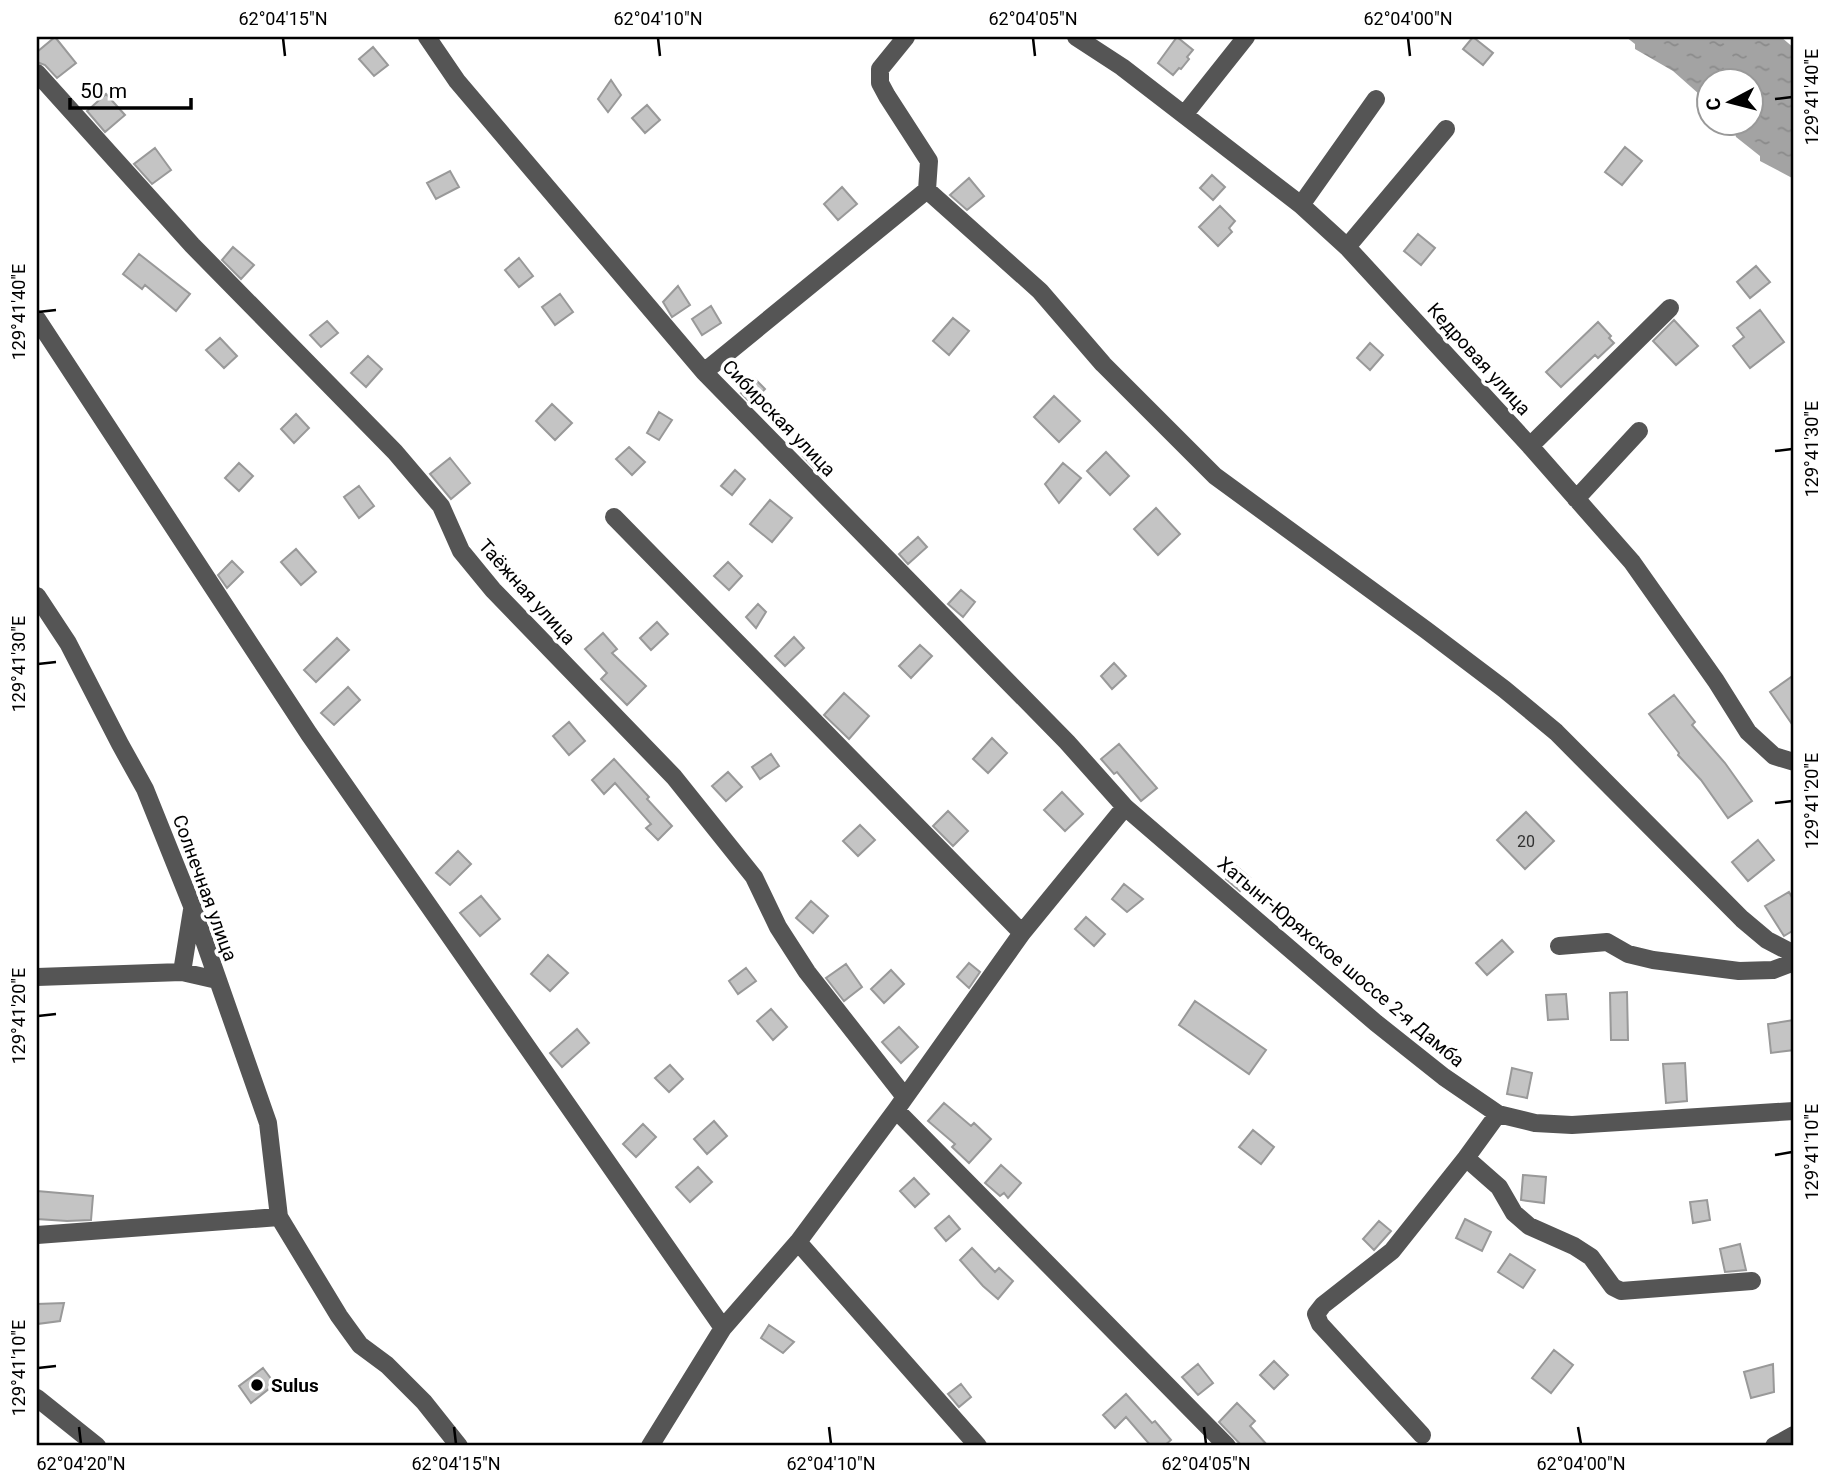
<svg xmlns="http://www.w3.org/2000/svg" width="1831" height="1483" font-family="Roboto,sans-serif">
<defs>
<pattern id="water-ripples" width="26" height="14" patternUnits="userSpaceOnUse" patternTransform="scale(1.75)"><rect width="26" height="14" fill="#a3a3a3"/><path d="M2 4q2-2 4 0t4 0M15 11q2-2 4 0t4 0" fill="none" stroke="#8b8b8b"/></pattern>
</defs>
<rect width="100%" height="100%" fill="#fff"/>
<path fill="url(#water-ripples)" d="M1626 37H1781L1794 48V179L1760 161V156L1736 137 1732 123 1750 122V80H1708V102L1673 71 1635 49V44Z"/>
<path fill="#c4c4c4" stroke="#999" stroke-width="2" d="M55 37 76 63 57 78 45 65 37 62V52Z
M1177 37 1193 50 1187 57 1189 59 1181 69 1179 68 1173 75 1158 63Z
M1473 37 1493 53 1483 65 1463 49Z
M373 47 388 65 374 76 359 59Z
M611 80 621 95 608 112 598 99Z
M106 94 125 115 105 132 87 111Z
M647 105 660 120 645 133 632 118Z
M1625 147 1642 161 1622 185 1605 172Z
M155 148 171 170 152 184 134 164Z
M450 171 459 187 436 199 427 183Z
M1212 175 1225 187 1213 200 1200 188Z
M969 178 984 196 967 210 950 195Z
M842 187 857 204 838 220 824 204Z
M1220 206 1235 221 1229 228 1232 232 1218 246 1199 227Z
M1418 234 1435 248 1421 265 1404 251Z
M233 247 254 265 241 279 222 260Z
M139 254 190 294 176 311 145 285 142 289 123 274Z
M519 258 533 276 519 287 505 270Z
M1756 266 1770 282 1750 298 1737 282Z
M678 286 690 305 672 317 663 302Z
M560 294 573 312 555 325 542 307Z
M711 306 721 323 702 335 692 319Z
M1760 310 1784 342 1750 368 1733 346 1744 337 1737 328Z
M953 318 969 331 949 355 933 341Z
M1674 320 1698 346 1676 365 1653 341Z
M327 321 338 333 321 347 310 335Z
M1598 322 1611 336 1609 338 1614 343 1598 358 1595 355 1561 387 1546 372Z
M220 338 237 356 224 368 206 350Z
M1370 343 1383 355 1370 370 1357 358Z
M368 356 382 369 366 387 351 373Z
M755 379 765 389 751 403 741 393Z
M1054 396 1080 421 1059 442 1034 417Z
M552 404 572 423 555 440 536 421Z
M659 412 672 420 659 440 647 433Z
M296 414 309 428 294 443 281 429Z
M629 447 645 462 632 475 616 459Z
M810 450 829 469 822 476 803 456Z
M1106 452 1129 476 1110 495 1087 471Z
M450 458 470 483 451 499 430 474Z
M239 463 253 476 239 491 225 478Z
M1063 463 1081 478 1059 503 1045 484Z
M735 470 745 479 732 495 721 486Z
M359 486 374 506 359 518 344 497Z
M770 500 792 518 772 542 750 524Z
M1156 508 1180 534 1158 555 1134 529Z
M918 537 927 547 908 564 899 554Z
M296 549 316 572 301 585 281 562Z
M232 561 243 572 227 588 218 575Z
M728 562 742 576 729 590 714 576Z
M961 590 975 602 963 617 948 604Z
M758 604 766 612 756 628 746 617Z
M657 622 668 634 651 650 640 638Z
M603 633 617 649 612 653 646 686 627 705 601 679 607 673 585 649Z
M794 637 804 648 785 666 775 656Z
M337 638 349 650 316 682 304 670Z
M920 645 932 656 911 678 899 666Z
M1114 663 1126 676 1112 689 1101 676Z
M1794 675V727L1770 692Z
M348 687 360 700 334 725 321 713Z
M844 693 869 716 849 739 824 715Z
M1674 695 1695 722 1692 725 1725 763 1752 801 1728 818 1701 780 1678 755 1679 753 1649 714Z
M569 722 585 741 569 755 553 736Z
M992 738 1007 753 988 773 973 759Z
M1119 744 1157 788 1141 801 1117 772 1114 774 1101 759Z
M771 754 779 766 760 779 752 767Z
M614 759 649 797 647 799 672 826 658 840 646 828 651 824 615 783 604 794 592 780Z
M728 772 742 787 726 801 712 786Z
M1062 792 1083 814 1065 831 1044 810Z
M948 811 968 831 953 846 933 826Z
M1526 812 1554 841 1525 869 1497 840Z
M860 825 875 840 858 856 843 841Z
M1758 840 1774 860 1748 881 1732 862Z
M458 851 471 864 450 885 436 873Z
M1236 866 1250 878 1240 891 1226 879Z
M1124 884 1143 899 1127 912 1112 899Z
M1789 892 1794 901V930L1784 936 1765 906Z
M481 896 500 919 480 936 460 913Z
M811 901 828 916 813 933 796 918Z
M1086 917 1105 934 1094 946 1075 929Z
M1502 940 1513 952 1487 975 1476 963Z
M548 955 568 973 550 991 531 974Z
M969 963 980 972 969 988 957 977Z
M846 964 862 987 844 1001 826 978Z
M746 968 756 981 738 994 729 981Z
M891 970 904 984 884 1003 871 989Z
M1627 992 1628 1040H1611L1610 993Z
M1566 994 1568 1019 1548 1020 1546 995Z
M1195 1001 1266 1050 1249 1074 1179 1025Z
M771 1009 787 1027 773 1040 757 1021Z
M1794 1020V1050L1771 1053 1768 1024Z
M899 1027 918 1047 901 1063 882 1042Z
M577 1029 589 1043 562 1067 550 1053Z
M1685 1063 1687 1101 1666 1103 1663 1064Z
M670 1065 683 1079 669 1092 655 1078Z
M1512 1068 1532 1073 1527 1098 1507 1094Z
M944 1103 971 1126 974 1123 991 1139 969 1163 952 1147 955 1144 928 1121Z
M714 1121 727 1136 707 1154 694 1139Z
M643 1124 656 1137 636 1157 623 1144Z
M1253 1130 1274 1147 1261 1164 1239 1147Z
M1001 1165 1021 1183 1008 1198 1004 1193 1000 1196 985 1183Z
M698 1167 712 1182 690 1202 676 1187Z
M1523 1175 1546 1177 1544 1203 1521 1200Z
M914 1178 929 1194 915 1207 900 1191Z
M37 1191 93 1196 91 1220 67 1221 37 1219Z
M1707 1200 1710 1220 1693 1223 1690 1202Z
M949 1216 960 1229 946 1241 935 1228Z
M1465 1219 1491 1232 1482 1251 1456 1238Z
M1379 1221 1391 1231 1374 1250 1363 1239Z
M1740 1244 1746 1270 1725 1272 1720 1249Z
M972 1248 995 1272 999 1268 1013 1281 998 1299 983 1286 960 1260Z
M1510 1254 1535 1270 1523 1288 1498 1272Z
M64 1303 60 1321 37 1324V1304Z
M769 1325 794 1342 783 1353 761 1338Z
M1554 1350 1573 1365 1551 1393 1532 1378Z
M1274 1361 1288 1375 1274 1389 1260 1375Z
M1198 1364 1213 1383 1198 1395 1182 1377Z
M1773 1364 1774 1392 1751 1398 1744 1372Z
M263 1368 275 1384 251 1403 239 1386Z
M961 1384 971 1397 959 1407 948 1394Z
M1126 1394 1152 1423 1155 1421 1171 1440 1164 1446H1151L1126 1417 1115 1428 1103 1415Z
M1237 1403 1255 1421 1250 1426 1268 1446H1242L1219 1422Z"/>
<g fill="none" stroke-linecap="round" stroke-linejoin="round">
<path stroke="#555" stroke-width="18" d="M427 37 457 81 704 372 1067 742 1125 807 1376 1023 1444 1077 1498 1114 1535 1123 1572 1125 1794 1111
M906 37 880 69V83L887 96 929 161 927 190 1040 291 1103 364 1215 476 1426 630 1504 689 1556 732 1742 919 1767 940 1794 954
M1076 37 1122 67 1301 205 1347 247 1530 446 1632 562 1716 681 1748 732 1774 756 1794 762
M37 73 192 245 395 452 441 506 461 551 493 590 674 777 754 877 778 927 807 972 905 1097
M1184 115 1246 37
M1301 205 1376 99
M1347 247 1446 129
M37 319 309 734 723 1328
M704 372 927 190
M1530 446 1670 308
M1576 499 1639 431
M614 517 1022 933
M37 596 68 643 120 744 145 789 192 906 268 1123 279 1217 339 1316 360 1345 387 1365 424 1402 459 1446
M1559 946 1607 942 1628 954 1653 960 1739 971 1773 970 1794 962
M182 972 192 910
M37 977 182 972 217 980
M896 1110 1227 1446
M1466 1158 1499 1187 1514 1213 1529 1226 1574 1246 1591 1257 1613 1287 1621 1291 1752 1281
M37 1235 279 1217
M798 1242 978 1446
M37 1398 97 1446
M1422 1435 1320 1324 1316 1314 1323 1305 1392 1251 1466 1158 1498 1114
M650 1446 723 1328 798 1242 896 1110 1022 933 1125 807
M1774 1446 1794 1435"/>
</g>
<path fill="none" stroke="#000" stroke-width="2.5" d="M283 38 285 56M658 38 660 56M1033 38 1035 56M1408 38 1410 56M1775 99 1792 97M38 312 56 310M1775 451 1792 449M38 664 56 662M1775 803 1792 801M38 1016 56 1014M1775 1155 1792 1152M38 1368 56 1366M79 1427 81 1444M454 1427 456 1444M829 1427 831 1444M1204 1427 1206 1444M1578 1427 1581 1444"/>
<circle fill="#000" stroke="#fff" stroke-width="2.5" cx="257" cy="1385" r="7"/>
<g text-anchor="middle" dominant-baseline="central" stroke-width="7" stroke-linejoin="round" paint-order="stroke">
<g font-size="16" fill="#313131">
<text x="1526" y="841">20</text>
</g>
<g font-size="19" fill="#000" stroke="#fff">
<text transform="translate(1479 359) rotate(48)">Кедровая улица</text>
<text transform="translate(779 418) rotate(46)">Сибирская улица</text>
<text transform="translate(527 592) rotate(48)">Таёжная улица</text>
<text transform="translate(205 888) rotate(70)">Солнечная улица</text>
<text transform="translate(1341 962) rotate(40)">Хатынг-Юряхское шоссе 2-я Дамба</text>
</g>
<g font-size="19" font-weight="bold" fill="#000" stroke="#fff" text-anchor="start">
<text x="271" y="1385">Sulus</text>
</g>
</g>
<rect width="1831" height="1483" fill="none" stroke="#ffffff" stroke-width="77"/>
<g transform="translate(1730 102) rotate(263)"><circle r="33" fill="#ffffff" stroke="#999999" stroke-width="2"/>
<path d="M0-5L12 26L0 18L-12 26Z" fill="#000000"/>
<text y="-10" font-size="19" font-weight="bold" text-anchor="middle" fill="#000000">С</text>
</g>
<path d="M70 98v10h121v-10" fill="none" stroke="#000000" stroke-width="3.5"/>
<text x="80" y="98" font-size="21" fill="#000000" stroke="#ffffff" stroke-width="5" paint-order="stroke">50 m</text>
<rect x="38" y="38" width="1754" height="1406" fill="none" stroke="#000" stroke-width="2.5"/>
<g font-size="18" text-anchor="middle" fill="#000">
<text x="283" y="25">62°04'15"N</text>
<text x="658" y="25">62°04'10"N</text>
<text x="1033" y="25">62°04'05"N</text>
<text x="1408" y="25">62°04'00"N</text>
<text transform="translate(1812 97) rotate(-90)" y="6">129°41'40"E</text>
<text transform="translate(19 312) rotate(-90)" y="6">129°41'40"E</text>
<text transform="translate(1812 449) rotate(-90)" y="6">129°41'30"E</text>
<text transform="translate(19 664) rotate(-90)" y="6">129°41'30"E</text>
<text transform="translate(1812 801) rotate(-90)" y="6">129°41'20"E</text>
<text transform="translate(19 1016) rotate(-90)" y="6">129°41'20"E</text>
<text transform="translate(1812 1152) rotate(-90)" y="6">129°41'10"E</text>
<text transform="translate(19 1368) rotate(-90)" y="6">129°41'10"E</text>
<text x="81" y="1470">62°04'20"N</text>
<text x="456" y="1470">62°04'15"N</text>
<text x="831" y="1470">62°04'10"N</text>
<text x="1206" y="1470">62°04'05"N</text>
<text x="1581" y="1470">62°04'00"N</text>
</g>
</svg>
